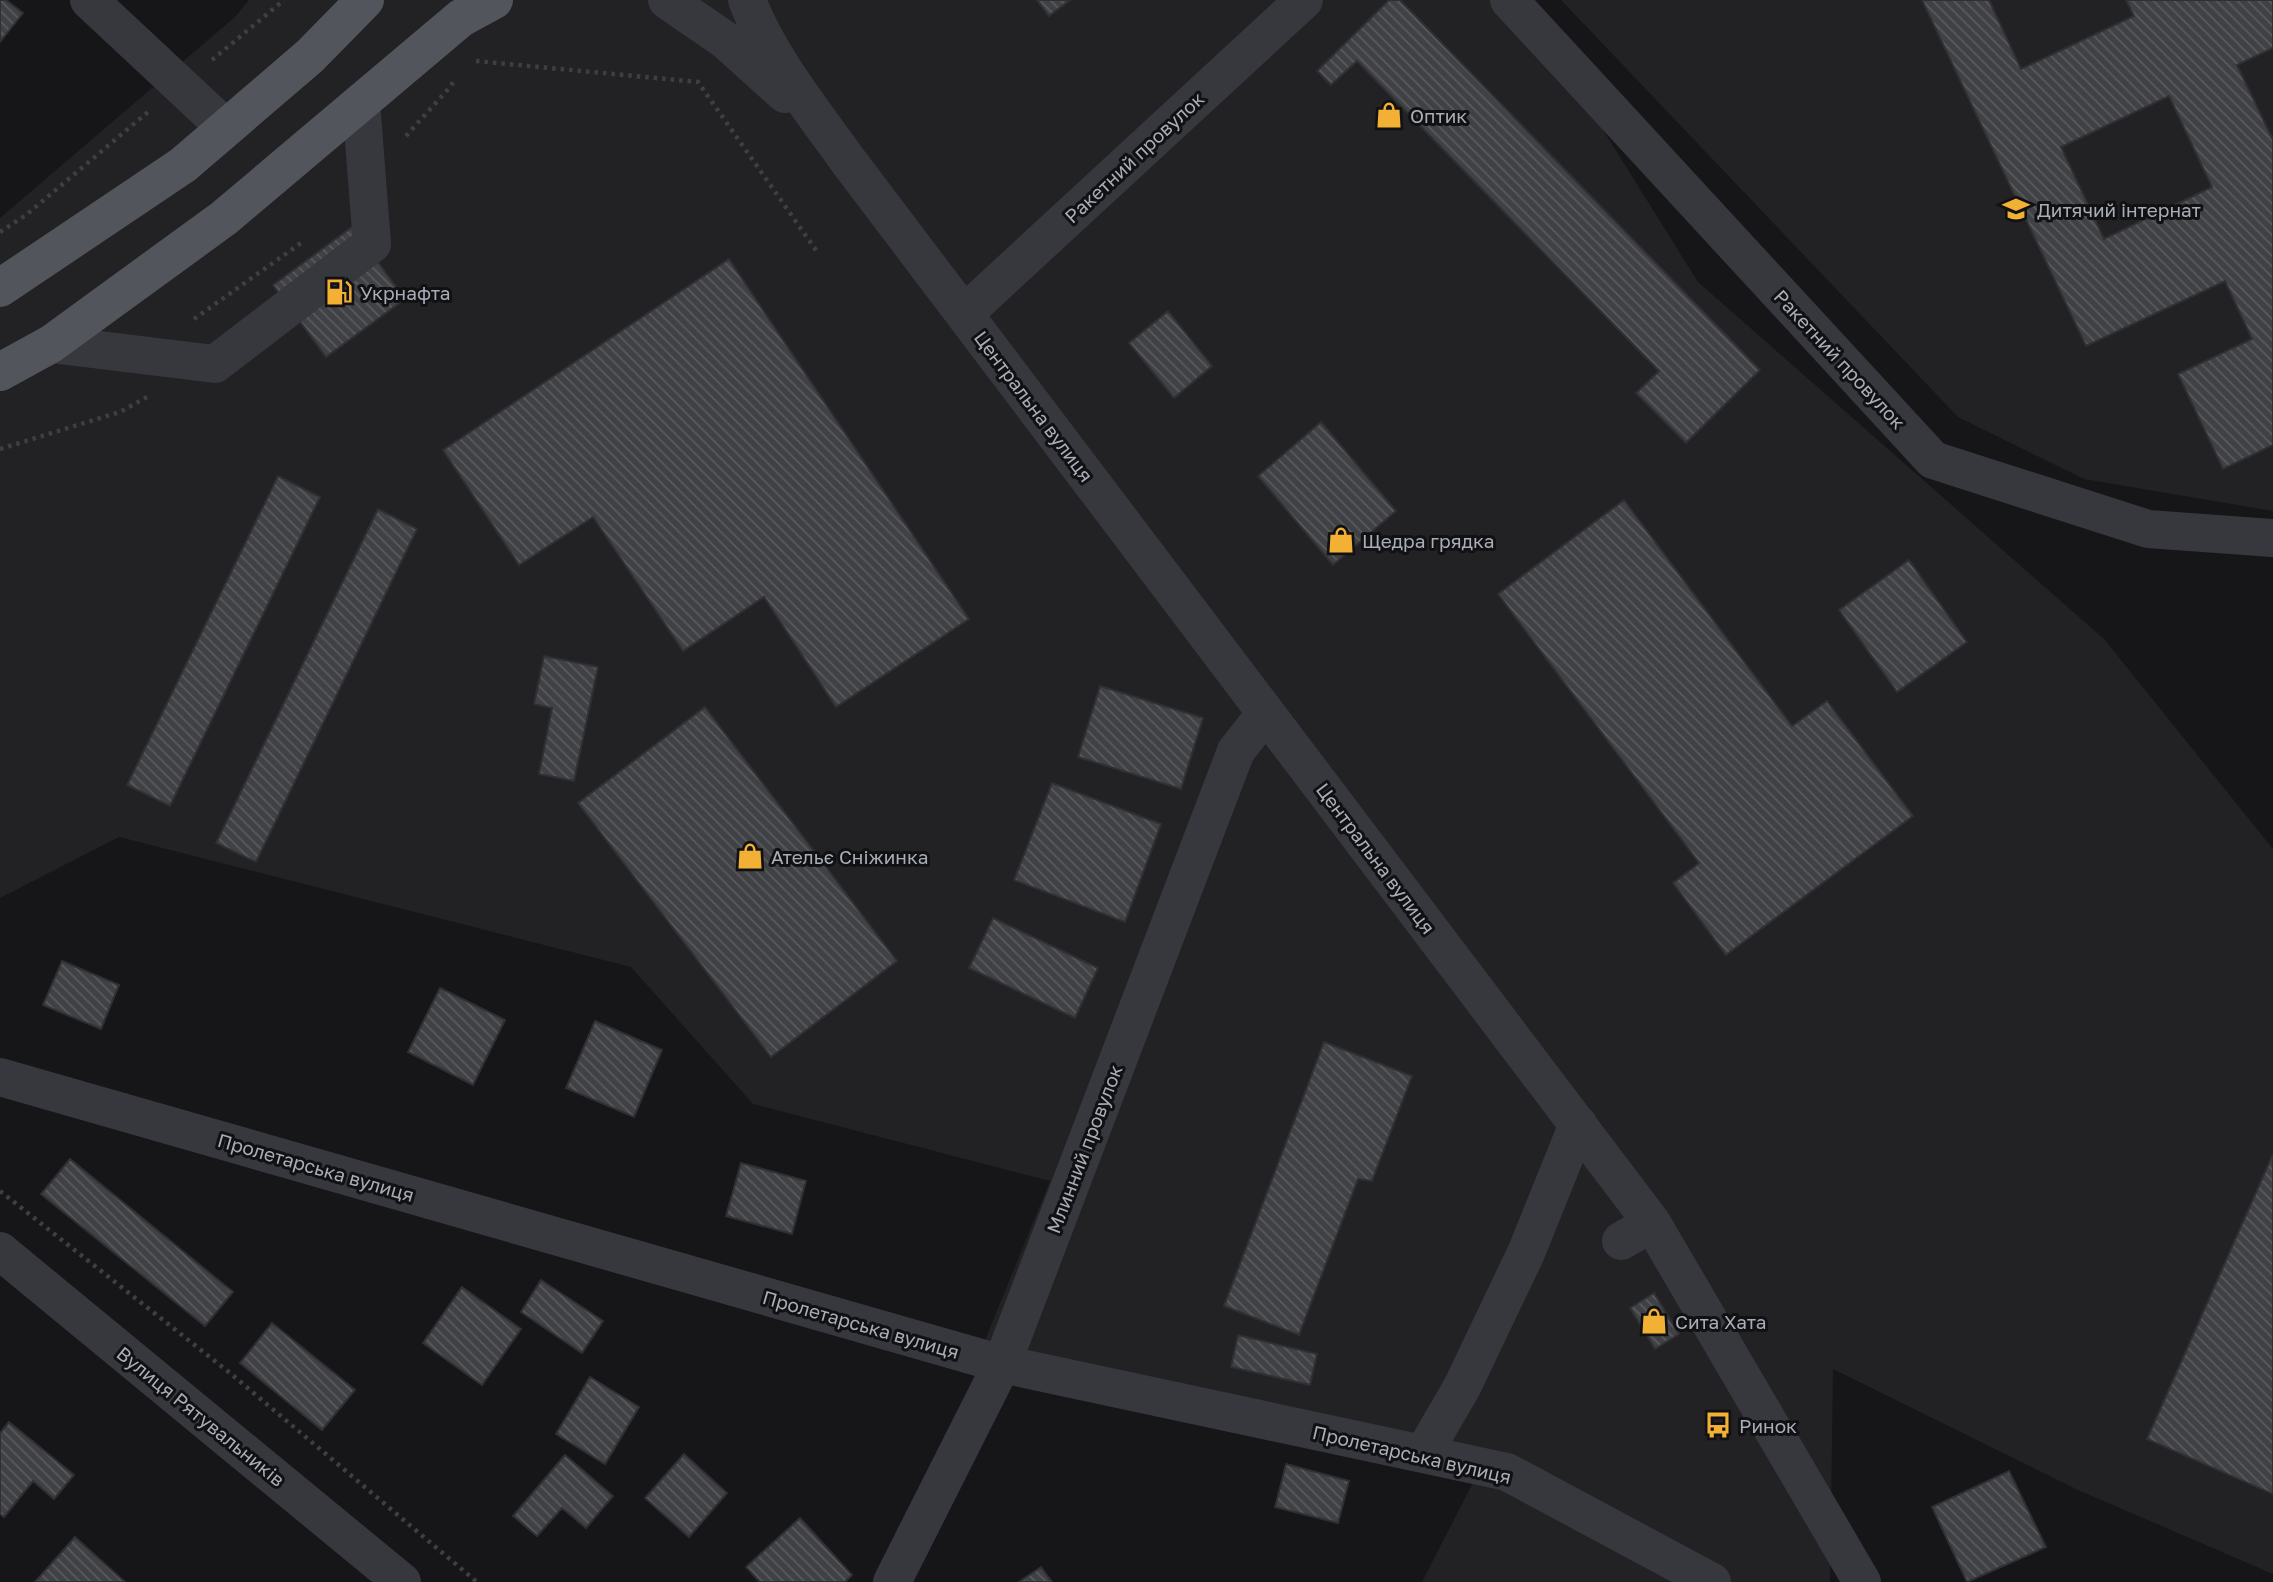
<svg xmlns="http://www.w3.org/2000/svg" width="2273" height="1582" font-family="'Golos Text',sans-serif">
<defs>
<pattern id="building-back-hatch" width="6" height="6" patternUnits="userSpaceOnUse" patternTransform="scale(1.75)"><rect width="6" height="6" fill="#404145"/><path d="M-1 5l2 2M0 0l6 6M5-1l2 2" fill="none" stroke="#595a5e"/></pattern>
</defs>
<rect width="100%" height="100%" fill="#161618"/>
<path fill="#222225" d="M249 0H1522L1698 282 2104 639 2273 849V1574L2078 1490 1833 1369 1830 1582H1422L1481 1467 972 1372 1050 1181 753 1104 631 967 119 837 0 898V218L235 17Z
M1561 0H2273V511L2084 479 1958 417Z"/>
<path fill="url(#building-back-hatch)" stroke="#303034" stroke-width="2" fill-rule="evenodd" d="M0 0H6L23 13 0 42Z
M1037 0H1070L1049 16Z
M1389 0H1400L1760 370 1686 443 1636 393 1659 371 1357 61 1331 85 1317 71Z
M1922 0H1989L2021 69 2134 16 2126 0H2273V48L2237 65 2273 140V445L2223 469 2178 374 2252 339 2225 281 2086 346ZM2169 96 2212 187 2104 239 2061 147Z
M352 227 405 299 326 357 273 285Z
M729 259 969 619 836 707 764 597 683 651 593 517 519 565 443 450Z
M1168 311 1212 366 1174 398 1129 343Z
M1321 422 1396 511 1333 565 1258 476Z
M278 476 320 497 170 806 127 785Z
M1624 500 1792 726 1827 701 1913 816 1726 955 1673 883 1699 863 1498 594Z
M378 509 417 529 256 862 216 843Z
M1909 560 1967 642 1897 692 1839 610Z
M544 656 598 667 574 781 539 774 552 708 534 704Z
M1100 686 1203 718 1181 789 1078 757Z
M705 707 897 961 771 1057 578 803Z
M1052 783 1161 824 1125 922 1014 880Z
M993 918 1098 968 1075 1018 969 968Z
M62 961 119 985 101 1029 43 1005Z
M440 988 505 1020 473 1085 408 1052Z
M595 1021 662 1050 634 1117 566 1088Z
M1324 1042 1412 1076 1372 1181 1358 1179 1299 1335 1224 1306Z
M2273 1154V1494L2147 1439Z
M70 1159 233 1292 205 1326 41 1194Z
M741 1163 806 1181 792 1234 726 1216Z
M541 1280 603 1321 582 1353 521 1312Z
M462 1287 521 1329 482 1385 423 1343Z
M1654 1293 1679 1334 1655 1349 1630 1308Z
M272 1323 355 1390 322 1430 240 1363Z
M1238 1335 1317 1354 1310 1385 1231 1367Z
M590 1377 639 1407 605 1464 556 1434Z
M9 1422 74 1475 54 1499 33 1481 4 1517 0 1514V1433Z
M684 1454 727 1493 689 1537 645 1498Z
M565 1455 613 1496 586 1528 562 1508 537 1536 513 1516Z
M1286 1464 1349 1481 1338 1523 1275 1507Z
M2009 1471 2046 1547 1967 1582 1932 1507Z
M800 1518 852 1575 845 1582H760L746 1567Z
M75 1537 125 1582H35Z
M1041 1567 1052 1582H1019Z"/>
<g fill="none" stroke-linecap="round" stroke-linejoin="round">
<path stroke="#3d3f44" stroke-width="4.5" stroke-dasharray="3.5 5" stroke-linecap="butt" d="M212 60 284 0
M476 61 698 82 818 253
M406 136 451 86 455 78
M0 232 26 215 148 112
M194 319 301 243
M0 449 120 412 147 397
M0 1191 230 1373 477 1582"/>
<path stroke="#37383d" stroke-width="38" d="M89 0 226 128
M667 0 725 40 785 94
M747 0C768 56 814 113 849 162L1652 1223 1862 1582
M1509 0 1933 460 2148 529 2273 538
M964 314 1304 0
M51 344 215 364 372 244 361 102
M0 1077 1002 1364 1507 1472 1712 1582
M1621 1241 1652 1223
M0 1251 402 1582
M1423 1454 1462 1387 1526 1253 1578 1124
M892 1582 1002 1364 1236 751 1266 713"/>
<path stroke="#53555c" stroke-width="38" d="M0 288 183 165 310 56 365 0
M0 372 51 344 224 218 461 18 494 0"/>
</g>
<defs>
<g id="shop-bare" transform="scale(2.1)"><path d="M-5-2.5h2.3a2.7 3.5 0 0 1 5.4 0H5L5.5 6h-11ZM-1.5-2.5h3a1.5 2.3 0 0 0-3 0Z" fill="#f2b134" stroke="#111113" stroke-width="2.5" paint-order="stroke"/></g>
<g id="school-bare" transform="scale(2.1)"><path d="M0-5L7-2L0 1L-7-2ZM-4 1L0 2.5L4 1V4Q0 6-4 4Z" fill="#f2b134" stroke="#111113" stroke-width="2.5" paint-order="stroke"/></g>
<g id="fuel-bare" transform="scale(2.1)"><path d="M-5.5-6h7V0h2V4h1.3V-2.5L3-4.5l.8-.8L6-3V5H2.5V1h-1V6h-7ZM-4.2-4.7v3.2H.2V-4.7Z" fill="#f2b134" stroke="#111113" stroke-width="2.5" paint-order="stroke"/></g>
<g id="bus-bare" transform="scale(2.1)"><path d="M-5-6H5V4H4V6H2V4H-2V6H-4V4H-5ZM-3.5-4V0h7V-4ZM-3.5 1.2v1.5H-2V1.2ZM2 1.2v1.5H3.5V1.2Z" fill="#f2b134" stroke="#111113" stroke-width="2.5" paint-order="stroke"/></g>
</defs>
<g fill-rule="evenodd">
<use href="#shop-bare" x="1389" y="115"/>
<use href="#school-bare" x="2016" y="209"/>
<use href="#fuel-bare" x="339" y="292"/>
<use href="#shop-bare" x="1341" y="540"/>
<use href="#shop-bare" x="750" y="856"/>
<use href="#shop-bare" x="1654" y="1321"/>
<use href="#bus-bare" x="1718" y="1425"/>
</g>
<g text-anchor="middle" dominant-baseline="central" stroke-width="6" stroke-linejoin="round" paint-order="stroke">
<g font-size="19" fill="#a8adb8" stroke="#111113" text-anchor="start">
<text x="1410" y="115">Оптик</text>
<text x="2037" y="209">Дитячий інтернат</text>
<text x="360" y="292">Укрнафта</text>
<text x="1362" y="540">Щедра грядка</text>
<text x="771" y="856">Ательє Сніжинка</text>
<text x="1675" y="1321">Сита Хата</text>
<text x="1739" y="1425">Ринок</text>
</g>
<g font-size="19" fill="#a8adb8" stroke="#111113">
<text transform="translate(1134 157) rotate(-43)">Ракетний провулок</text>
<text transform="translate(1840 359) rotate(47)">Ракетний провулок</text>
<text transform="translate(1034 406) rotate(53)">Центральна вулиця</text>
<text transform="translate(1376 858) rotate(53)">Центральна вулиця</text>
<text transform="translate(1084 1149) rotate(-69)">Млинний провулок</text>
<text transform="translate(316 1167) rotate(16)">Пролетарська вулиця</text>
<text transform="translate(861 1324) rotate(16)">Пролетарська вулиця</text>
<text transform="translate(201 1416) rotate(39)">Вулиця Рятувальників</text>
<text transform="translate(1412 1454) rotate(13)">Пролетарська вулиця</text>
</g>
</g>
</svg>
